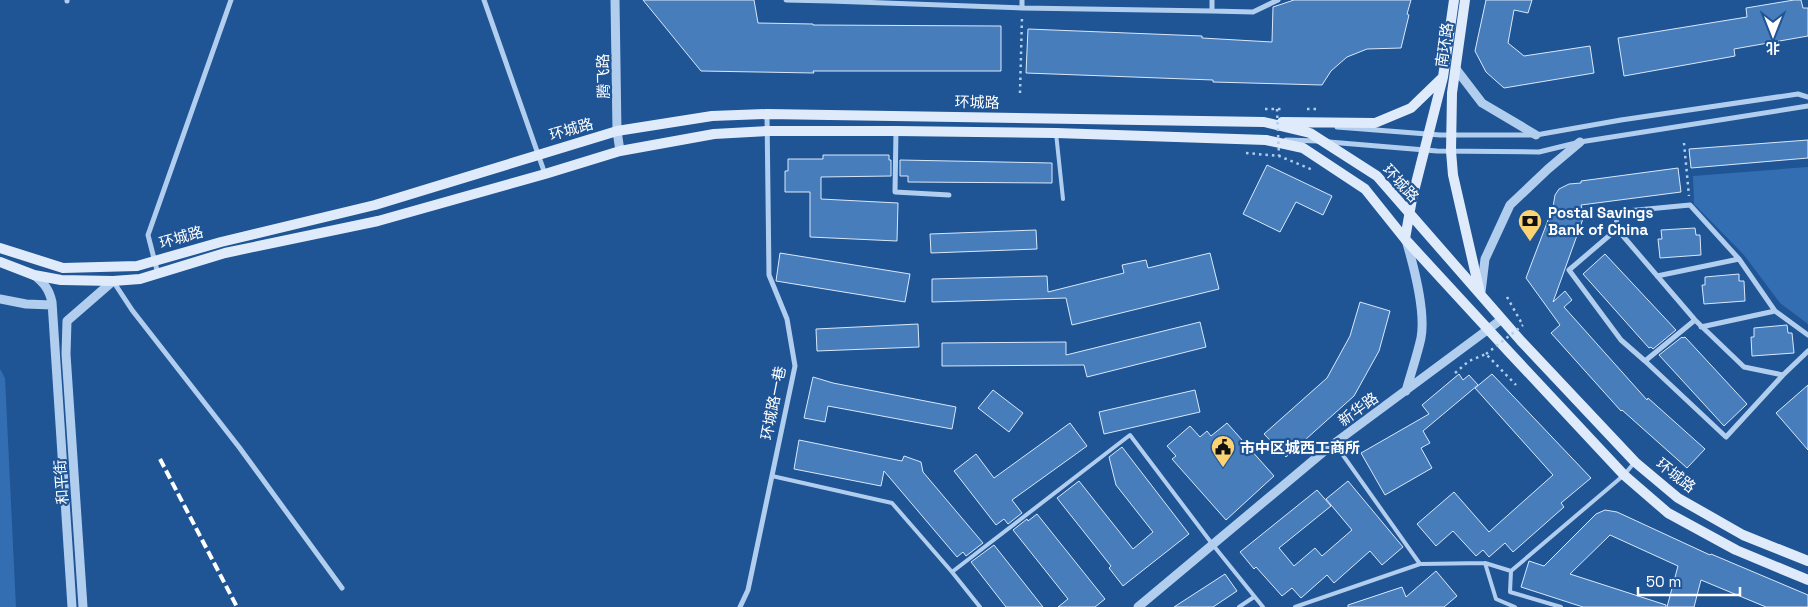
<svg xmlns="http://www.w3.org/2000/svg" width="1808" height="607" font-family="'Space Grotesk','Noto Sans SC',sans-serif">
<rect width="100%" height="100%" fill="#1f5495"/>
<path fill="#346eb2" d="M1808 167V324L1780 303 1744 255 1694 204 1693 176Z
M0 369 5 378 16 607H0Z"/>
<path fill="#487dbb" stroke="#d9e8fa" d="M643 0H754L758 23 813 24V25L1001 26V71H813L814 73 701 71Z
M1294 0H1411L1407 14 1409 15 1401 48 1367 49 1347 57 1331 71 1322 85 1213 82V80L1026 73 1028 29 1202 36V38L1272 42 1273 7Z
M1486 0H1532L1528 13 1514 10 1508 43 1524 56 1590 46 1594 73 1504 88 1486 72 1475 51Z
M1794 0H1801L1803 8H1808V36L1734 49 1735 56 1624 76 1618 38 1747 17 1746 8Z
M1808 140V158L1691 168 1689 149Z
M823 155H889V160H891V176L821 177V199L898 203 897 241 810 237V192H785V171H788V159H823Z
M900 160 1052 163V183L908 182V176H900Z
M1267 165 1332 196 1323 215 1296 202 1280 232 1243 214Z
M1678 168 1681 192 1581 205 1584 216 1553 302 1565 291 1572 300 1564 307 1647 400 1648 398 1705 449 1687 468 1622 410 1621 411 1551 333 1560 325 1526 278 1553 207 1555 195 1559 189 1569 184 1581 183V181Z
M1695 228 1696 235H1700L1701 255 1660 258 1658 239H1662L1661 230Z
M1036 230 1037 249 931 253 930 234Z
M780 253 910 274 905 302 776 281Z
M1210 253 1219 289 1072 325 1066 298 932 302V279L1047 276 1048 292 1124 273 1122 265 1146 260 1148 268Z
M1605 254 1676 330 1653 349 1651 347 1649 348 1583 274Z
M1739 274V281H1744L1745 301 1704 304 1702 285H1705V277Z
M1360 302 1390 311 1379 351 1354 396 1286 457 1264 434 1327 378 1350 336Z
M1200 322 1206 347 1087 377 1084 365 942 366V343L1066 342V355Z
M918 324 919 347 817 351 816 329Z
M1787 325 1788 333H1792L1794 353 1752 356 1751 337H1754V328Z
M1682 337 1683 338 1685 337 1747 404 1724 426 1659 355Z
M1459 374 1463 380 1469 375 1478 385 1423 431 1430 443 1421 448 1432 468 1385 495 1361 453 1429 414 1422 405Z
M1492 374 1591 478 1561 503 1564 507 1513 552 1505 543 1489 557 1483 550 1476 556 1453 531 1436 546 1417 524 1454 492 1489 532 1553 475 1475 388Z
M813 377 833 383 956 407 952 429 828 406 825 422 804 418Z
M1808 385V450L1776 413Z
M993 390 1023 413 1009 432 978 408Z
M1195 390 1200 412 1104 434 1099 412Z
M1070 423 1087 446 1012 500 1022 513 1008 524 1004 519 996 525 954 471 976 454 994 478Z
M1227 423 1274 476 1226 520 1172 459 1176 456 1167 446 1190 426 1200 437 1207 431 1211 436Z
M799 440 902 461 904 456 921 462 923 472 983 543 966 556 963 552 957 557 884 471 881 486 794 469Z
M1122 447 1189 534 1123 586 1109 568 1111 566 1057 498 1079 481 1133 549 1153 532 1116 485 1109 457Z
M1348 481 1403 547 1382 565 1370 551 1334 583 1327 575 1301 598 1292 588 1282 596 1256 567 1254 569 1240 552 1317 490 1331 506 1279 548 1294 566 1315 548 1322 556 1352 530 1326 499Z
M1605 510 1617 512 1710 555 1711 554 1808 595V607H1766L1701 580 1694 607H1667L1678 566 1610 535 1570 574 1666 605V607H1583L1521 587 1529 561 1544 566 1596 514Z
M1037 514 1105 599 1095 607H1058L1068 599 1013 530 1027 519 1028 521Z
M994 545 1043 607H1006L971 562Z
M1436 571 1457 596 1444 607H1348V605L1402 587 1406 597Z
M1225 574 1237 591 1213 607H1174Z"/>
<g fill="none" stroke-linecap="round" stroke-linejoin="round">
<path stroke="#b2ceee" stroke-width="2.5" stroke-dasharray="2.5 4" stroke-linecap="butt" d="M1020 93 1022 17
M1265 109H1282
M1307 109H1316
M1684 143 1689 196
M1246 153 1279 156 1313 170
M1507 297 1521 322
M1455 373 1469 361 1486 354 1516 385"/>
<path stroke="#b2ceee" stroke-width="4" d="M1056 133 1063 199
M772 476 892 503 952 572
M1485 563 1496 599 1515 607
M1420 564 1485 563 1511 571 1624 475 1634 463
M1511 571 1510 592 1561 607
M980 607 952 572 1130 435 1213 545 1263 607
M1239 607 1254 597
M1295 607 1420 564 1335 444"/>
<path stroke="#b2ceee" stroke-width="5" d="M484 0 545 174
M786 0 830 1
M830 0V1L1022 8
M1022 0V8L1212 11
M1212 0V11L1253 12 1278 0
M67 1V0
M1337 127 1440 135H1536L1621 120 1798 94 1808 97
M896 131 895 192 949 195
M1286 140 1318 141
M1329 142 1437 151 1539 152 1580 142 1808 106
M1617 229 1569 270 1621 340 1645 361 1726 437 1783 375
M158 274 148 235 231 0
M1657 276 1739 259
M113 281 132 310 239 447 342 588
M1701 327 1775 311
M1808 335 1775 311 1739 259 1690 205 1616 212 1617 229 1695 320 1744 367 1783 375 1808 351
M1645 361 1695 320
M740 607 748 590 795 366 787 319 769 275 767 114"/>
<path stroke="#b2ceee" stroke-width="9" d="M615 0 617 131 620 151
M1456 69 1482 103 1536 135
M1406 240C1414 267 1426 311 1421 338 1417 356 1411 373 1406 391
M34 275C44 283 49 289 52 302L72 607
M1481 292 1485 259 1510 205 1548 169 1580 142
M0 299 26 304 52 305
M83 607 66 354 67 321 113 281
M1138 607 1328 448 1502 319"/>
<path stroke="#dfebfa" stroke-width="10" d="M1465 0 1452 93 1451 151 1453 175 1480 293
M1282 122 1375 123 1411 108 1442 78
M1405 239 1412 199 1443 77 1454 0
M0 248 63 268 137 266 221 242 375 205 617 131 712 116 767 114 1264 122 1310 133 1377 176 1521 341 1635 462 1678 498 1743 535 1808 561
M0 262 34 275 61 280 113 281 140 279 225 253 378 221 545 174 620 151 714 134 767 131H896L1056 133 1266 140 1303 148 1365 189 1405 239 1509 352 1624 475 1668 513 1736 550 1808 580"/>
<path stroke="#fff" stroke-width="4" stroke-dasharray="9 4" stroke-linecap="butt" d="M160 459 237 607"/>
<path stroke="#b2ceee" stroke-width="2.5" stroke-dasharray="2.5 4" stroke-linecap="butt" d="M1277 109 1279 156
M1486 354 1523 325"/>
</g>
<defs>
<g id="bank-pin" transform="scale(1.25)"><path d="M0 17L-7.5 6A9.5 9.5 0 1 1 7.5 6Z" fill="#fcd373" stroke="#1f5495"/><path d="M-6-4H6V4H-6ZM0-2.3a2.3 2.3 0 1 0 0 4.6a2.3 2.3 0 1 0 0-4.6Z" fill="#111"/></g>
<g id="civic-pin" transform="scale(1.25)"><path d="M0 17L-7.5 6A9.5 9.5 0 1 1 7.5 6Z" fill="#fcd373" stroke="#1f5495"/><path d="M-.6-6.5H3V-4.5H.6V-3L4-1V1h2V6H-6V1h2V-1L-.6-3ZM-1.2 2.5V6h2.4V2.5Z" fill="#111"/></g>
</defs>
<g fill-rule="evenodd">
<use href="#bank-pin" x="1530" y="221"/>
<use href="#civic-pin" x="1223" y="447"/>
</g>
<g text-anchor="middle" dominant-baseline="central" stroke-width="4.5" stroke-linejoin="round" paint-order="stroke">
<g font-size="15" fill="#fff" stroke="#1f5495">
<text transform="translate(1444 45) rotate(-82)">南环路</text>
<text transform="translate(603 76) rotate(-91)">腾飞路</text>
<text transform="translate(977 102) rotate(1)">环城路</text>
<text transform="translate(571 129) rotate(-16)">环城路</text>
<text transform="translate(1401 183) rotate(47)">环城路</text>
<text transform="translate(181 237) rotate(-16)">环城路</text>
<text transform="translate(773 403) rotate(-79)">环城路一巷</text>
<text transform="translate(1358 409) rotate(-36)">新华路</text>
<text transform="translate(1676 475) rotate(38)">环城路</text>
<text transform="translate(61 482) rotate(-94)">和平街</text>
</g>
<g font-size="15" font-weight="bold" fill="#fff" stroke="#1f5495" text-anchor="start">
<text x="1548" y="212">Postal Savings<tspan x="1548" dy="17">Bank of China</tspan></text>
<text x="1240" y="447">市中区城西工商所</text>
</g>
</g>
<g transform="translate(1773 35) rotate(180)" stroke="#1f5495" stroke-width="4" paint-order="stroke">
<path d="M0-4L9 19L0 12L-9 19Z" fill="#ffffff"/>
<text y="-8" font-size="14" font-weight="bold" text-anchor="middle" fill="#ffffff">北</text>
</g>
<path d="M1638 587v8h102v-8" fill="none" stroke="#ffffff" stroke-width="2.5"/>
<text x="1646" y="587" font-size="15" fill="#ffffff" stroke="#1f5495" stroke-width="4" paint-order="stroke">50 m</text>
</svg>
